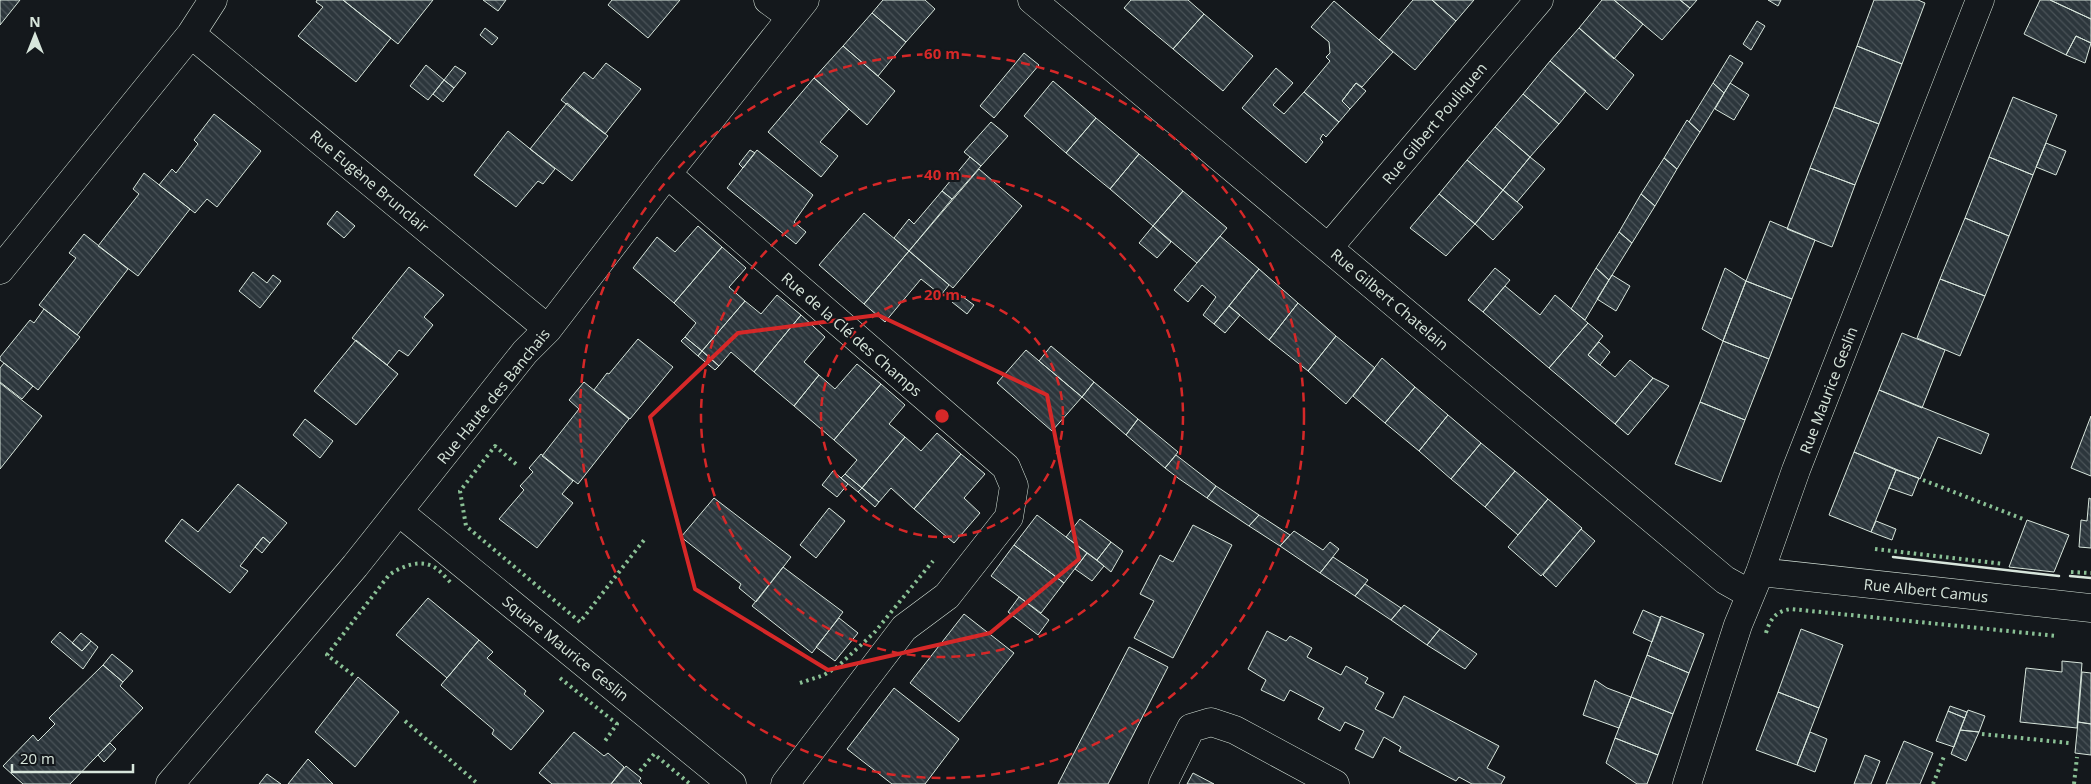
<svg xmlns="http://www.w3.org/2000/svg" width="2091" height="784" font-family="'Open Sans',sans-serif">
<defs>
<pattern id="building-back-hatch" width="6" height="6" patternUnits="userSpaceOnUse" patternTransform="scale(1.25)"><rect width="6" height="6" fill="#2c363c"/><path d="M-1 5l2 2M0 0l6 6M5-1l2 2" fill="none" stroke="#4a5358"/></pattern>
</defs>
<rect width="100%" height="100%" fill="#14181c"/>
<path fill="url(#building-back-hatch)" stroke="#d8e6dc" d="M0 0H20L0 25Z
M317 0H343L391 38 356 82 298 36 323 7 316 2Z
M343 0H433L398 44Z
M483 0H506L498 11Z
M612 0H680L648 38 608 5Z
M883 0H925L935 9 906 42 872 13Z
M1131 0H1188L1204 14 1173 49 1124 8Z
M1413 0H1432L1456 21 1415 70 1379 40Z
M1432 0H1474L1456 21Z
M1602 0H1614L1643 24 1614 59 1579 28Z
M1614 0H1680L1690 8 1662 40Z
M1680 0H1697L1690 8Z
M1768 0H1781L1778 6Z
M1874 0H1918L1925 3 1902 64 1857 46Z
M2040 0H2050L2091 19V43L2076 36 2066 55 2024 34Z
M2050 0H2091V19Z
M1334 1 1393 52 1362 87 1356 83 1342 101 1350 109 1339 122 1304 92 1330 61 1326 57 1330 53 1329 42 1311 27Z
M872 13 906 42 878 76 843 46Z
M1204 14 1253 56 1223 91 1173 49Z
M1757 21 1765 26 1751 50 1743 44Z
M485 28 498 38 492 45 480 35Z
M1579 28 1634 75 1607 110 1550 61Z
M2076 36 2091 43 2085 63 2066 55Z
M843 46 895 91 867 125 814 78Z
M1857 46 1902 64 1879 124 1834 107Z
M1024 53 1039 65 994 118 980 106Z
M1730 55 1743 63 1724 93 1713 83Z
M1550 61 1586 91 1559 124 1523 94Z
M606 63 641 89 605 134 561 100 584 72 593 79Z
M426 65 444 80 428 100 410 86Z
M455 66 466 73 454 88 444 80Z
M1276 68 1293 83 1273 105 1284 114 1304 92 1339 122 1326 137 1323 134 1320 139 1323 142 1306 163 1242 108Z
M814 78 849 109 820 142 838 156 821 177 768 132Z
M444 80 454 88 443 102 433 94Z
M1053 81 1096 118 1066 153 1024 116Z
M1356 83 1366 91 1350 109 1342 101Z
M1713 83 1724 93 1700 132 1689 122Z
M1730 83 1749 95 1734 120 1715 109Z
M1523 94 1559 124 1530 157 1495 127Z
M2013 97 2057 115 2033 175 1989 157Z
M567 103 608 136 572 181 530 149Z
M1834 107 1879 124 1855 185 1810 168Z
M214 114 261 151 217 207 207 199 195 213 159 185 172 169 176 173 198 144 194 140Z
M1096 118 1139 154 1110 189 1066 153Z
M1687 120 1700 132 1677 169 1664 158Z
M991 122 1008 136 981 166 964 152Z
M1495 127 1530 157 1503 190 1467 160Z
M508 131 555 169 543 184 538 181 516 207 474 175Z
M2046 143 2066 151 2056 175 2036 167Z
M750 150 755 153 743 168 739 164Z
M757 150 813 195 794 222 806 232 796 244 727 188Z
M1139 154 1183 191 1153 226 1110 189Z
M970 157 981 166 952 199 942 191Z
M1530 157 1545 169 1517 202 1503 190Z
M1989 157 2033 175 2009 236 1965 218Z
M1664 158 1677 169 1655 206 1641 194Z
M1467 160 1503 190 1475 224 1439 194Z
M1810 168 1855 185 1832 247 1787 229Z
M979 169 1022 206 953 288 909 251Z
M144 173 190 209 138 276 98 246 139 194 133 189Z
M1503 190 1523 207 1493 240 1475 224Z
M942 191 952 199 909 251 894 238 909 219 914 224Z
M1183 191 1227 228 1197 263 1153 226Z
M1439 194 1475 224 1446 256 1410 228Z
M1641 194 1655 206 1632 243 1619 232Z
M337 211 355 226 344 238 327 224Z
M864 213 909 251 864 304 819 265Z
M1965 218 2009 236 1985 296 1940 279Z
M1770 221 1815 240 1792 299 1746 281Z
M698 226 722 247 674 303 633 268 657 237 675 252Z
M1153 226 1171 242 1157 258 1139 243Z
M1619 232 1632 243 1609 280 1596 268Z
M84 234 128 269 77 335 39 305 76 258 69 253Z
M1220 236 1259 269 1214 324 1203 315 1216 297 1202 285 1188 302 1174 290Z
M722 247 746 268 729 287 745 301 702 351 685 337 696 323 674 303Z
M909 251 949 285 941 295 921 279 885 322 864 304Z
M409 267 444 295 424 317 433 325 408 356 399 350 387 365 352 338Z
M1495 268 1510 280 1483 312 1468 300Z
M1596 268 1609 280 1585 320 1571 309Z
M1725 268 1746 281 1723 341 1702 329Z
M1259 269 1298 303 1269 340 1229 306Z
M253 272 267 283 273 275 281 281 260 308 239 291Z
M1612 275 1630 286 1616 311 1597 299Z
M1940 279 1985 296 1960 356 1917 338Z
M1746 281 1792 299 1769 359 1723 341Z
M1505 286 1540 315 1555 295 1588 323 1549 368 1483 312Z
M959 294 974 305 967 314 952 302Z
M777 295 801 315 754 372 731 352 719 366 702 351 745 301 761 314Z
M1298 303 1336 336 1308 371 1269 340Z
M1229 306 1240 315 1225 333 1214 324Z
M44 309 80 337 38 390 0 360V357L30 320 34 323Z
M801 315 825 337 804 362 819 375 794 406 754 372Z
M1588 323 1603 336 1588 355 1600 365 1615 377 1630 360 1653 378 1615 424 1549 368Z
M1902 333 1945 350 1922 408 1879 390Z
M1336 336 1375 368 1346 404 1308 371Z
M685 337 702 351 698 356 681 341Z
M638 339 673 367 630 419 594 390 607 373 609 374Z
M356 340 398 374 356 425 314 391Z
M1723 341 1769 359 1745 420 1700 402Z
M1599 342 1610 352 1600 365 1588 355Z
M1051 346 1094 382 1082 397 1039 361Z
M1026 350 1082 397 1052 431 997 383Z
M702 351 719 366 715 370 698 356Z
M1382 358 1415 387 1385 423 1353 396Z
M4 363 33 386 22 399 0 382V368Z
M857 364 881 384 834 440 794 406 819 375 835 389Z
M1653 378 1669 386 1628 435 1615 424Z
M584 382 629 419 578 484 542 456 579 409 569 400Z
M1094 382 1138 419 1126 435 1082 397Z
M0 383 42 416 0 469Z
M881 384 905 405 889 424 905 437 862 488 845 474 857 460 834 440Z
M1415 387 1448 415 1419 451 1385 423Z
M1879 390 1989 434 1981 454 1938 437 1920 479 1854 452Z
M1700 402 1745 420 1721 482 1675 464Z
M1448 415 1481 443 1451 479 1419 451Z
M2091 416V476L2071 468Z
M305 419 333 441 320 458 293 435Z
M1138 419 1178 452 1165 468 1126 435Z
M937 433 961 454 914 509 891 488 879 502 862 488 905 437 921 451Z
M1481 443 1515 471 1485 507 1451 479Z
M1854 452 1896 470 1871 532 1829 515Z
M541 454 573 481 562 494 573 503 537 548 499 519 524 490 520 486 533 472 529 468Z
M961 454 985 474 964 498 980 513 954 543 914 509Z
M1176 455 1216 486 1207 498 1178 478 1165 468Z
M1896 470 1919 478 1912 496 1889 488Z
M833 471 848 484 837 497 822 485Z
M1515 471 1548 499 1518 535 1485 507Z
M845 474 862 488 858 492 841 478Z
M238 484 287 523 270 543 263 537 240 566 248 571 230 593 165 541 182 519 198 532Z
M1216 486 1259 515 1249 526 1207 498Z
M862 488 879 502 875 507 858 492Z
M714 498 791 557 756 602 739 588 741 584 681 537Z
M2089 498 2091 499V548L2079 547 2081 520 2087 521Z
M1548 499 1582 528 1541 576 1508 547Z
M829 508 845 521 816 558 800 545Z
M1037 515 1087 553 1064 583 1014 545Z
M1259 515 1290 535 1280 546 1249 526Z
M1080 519 1111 542 1097 560 1066 537Z
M2027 520 2069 535 2054 572 2009 567Z
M1876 521 1896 529 1892 540 1871 532Z
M1193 525 1232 545 1173 658 1134 638 1154 601 1140 594 1160 555 1173 562Z
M1581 529 1595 541 1556 587 1543 575Z
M1294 531 1323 550 1330 542 1339 549 1320 573 1280 546Z
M263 537 270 543 262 553 255 547Z
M1111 542 1123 551 1111 572 1097 560Z
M1014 545 1064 583 1041 613 991 576Z
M1087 553 1104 566 1092 581 1075 569Z
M1333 557 1368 580 1355 596 1320 573Z
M783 567 843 612 812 653 752 606Z
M1365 584 1401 608 1391 620 1355 596Z
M1019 597 1049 620 1038 635 1008 612Z
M428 598 479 640 447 678 396 635Z
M1404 605 1440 629 1427 645 1391 620Z
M1643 610 1661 618 1652 642 1633 633Z
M964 614 1014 653 959 722 910 683Z
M1661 616 1704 634 1689 673 1647 655Z
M839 618 858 633 835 661 816 647Z
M1440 629 1477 654 1465 669 1427 645Z
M1801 629 1843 645 1819 708 1778 692Z
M1267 631 1286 641 1290 636 1312 648 1307 657 1341 675 1346 666 1368 678 1365 683 1384 693 1375 709 1393 718 1404 696 1499 746 1487 768 1505 777 1501 784H1472L1459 777 1456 781 1399 751 1401 747 1384 737 1373 758 1355 749 1364 731 1345 722 1340 731 1318 719 1324 708 1290 690 1284 701 1261 690 1266 680 1248 669Z
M60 632 82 651 91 641 98 647 83 669 51 642Z
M81 633 91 641 82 651 72 643Z
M479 640 493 652 487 658 526 691 524 694 544 711 511 750 492 734 494 730 441 685Z
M1129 647 1168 667 1108 784H1058Z
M112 654 133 671 123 682 103 665Z
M1647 655 1689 673 1673 714 1631 697Z
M2062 661 2082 663 2077 728 2020 722 2026 668 2062 672Z
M103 665 123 682 120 686 143 708 70 784H23L3 766 33 735 38 741 55 724 49 718Z
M2082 672 2091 673V724L2078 722Z
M358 677 399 712 355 767 315 732Z
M1595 680 1607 688 1631 697 1619 728 1583 715Z
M894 688 959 739 925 784H892L847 749Z
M1778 692 1819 708 1797 765 1756 750Z
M1631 697 1673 714 1658 755 1615 738Z
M1950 706 1967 712 1965 718 1948 711Z
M1968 710 1985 716 1979 732 1960 730Z
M1948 711 1965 718 1954 747 1936 741Z
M2078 722 2091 724V755L2075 753Z
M1960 730 1979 732 1966 761 1951 754Z
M574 732 604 756 608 753 624 767 611 784H552L539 773Z
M1810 732 1827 739 1815 772 1797 765Z
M1615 738 1658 755 1647 784H1637L1606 763Z
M1904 741 1933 753 1920 784H1886Z
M110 743 116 749 104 762 98 755Z
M1865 755 1880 761 1871 784H1854Z
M308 759 333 784H288Z
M626 766 641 778 639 781 642 784H611Z
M1193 773 1214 784H1187Z
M267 774 281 784H259Z"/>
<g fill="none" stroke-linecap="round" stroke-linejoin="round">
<g stroke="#d8e6dc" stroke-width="29">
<path id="minor" d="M768 0 791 17
M1032 0 1725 580 1750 594
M191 34 548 329
M667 174 1006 467 1014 486 1009 517 947 596 904 628 785 784
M1329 247 1539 0
M0 270 191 34 213 0
M399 512 732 784
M1760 572 2091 608
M170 784 355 566 525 352 548 329 667 174 805 0
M1163 784 1191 728 1211 722 1235 730 1335 784
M1687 784 1738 625 1760 572 1796 470 1980 0"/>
</g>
<use href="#minor" stroke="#14181c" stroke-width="28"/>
<path stroke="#8ac095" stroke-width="4" stroke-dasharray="2.5 4" stroke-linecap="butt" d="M516 464 495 446 460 491 466 526 580 622 644 540
M1923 480 2023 519
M1875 549 2004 564
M2071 572 2091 573
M1766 633C1770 619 1776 611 1791 609L2057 636
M353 675 327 655 389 575C402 566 420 559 434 567 441 571 447 579 452 584
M560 678 617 724 605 741
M800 683 824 675 837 667 874 633 933 561
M405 721 478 784
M1982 734 2069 743
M640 771 654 754 690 784
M1933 784 1945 754
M2074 784 2077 757"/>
<path stroke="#d8e6dc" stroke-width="2.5" d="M1893 557 2059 576
M2070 576 2091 578"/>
</g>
<path fill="none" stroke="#d62828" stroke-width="4" stroke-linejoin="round" d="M878 315 1047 395 1079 559 990 633 828 670 695 589 650 417 738 333Z"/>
<g fill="none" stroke="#d62828" stroke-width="2.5" stroke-dasharray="9 6">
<circle cx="942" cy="416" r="121"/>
<circle cx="942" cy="416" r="241"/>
<circle cx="942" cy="416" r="362"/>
</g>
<g text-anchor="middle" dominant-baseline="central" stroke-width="4" stroke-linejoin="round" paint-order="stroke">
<g font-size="15" fill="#d8e6dc" stroke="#14181c">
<text transform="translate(1434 123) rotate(-50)">Rue Gilbert Pouliquen</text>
<text transform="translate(370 181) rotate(40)">Rue Eugène Brunclair</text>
<text transform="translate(1390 299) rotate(40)">Rue Gilbert Chatelain</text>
<text transform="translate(852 334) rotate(41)">Rue de la Clé des Champs</text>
<text transform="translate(1828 390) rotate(-69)">Rue Maurice Geslin</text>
<text transform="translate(493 396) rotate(-51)">Rue Haute des Banchais</text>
<text transform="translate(1926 590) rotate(6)">Rue Albert Camus</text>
<text transform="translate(566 648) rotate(39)">Square Maurice Geslin</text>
</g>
</g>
<circle cx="942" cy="416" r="8" fill="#d62828" stroke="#14181c" stroke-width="2.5"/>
<g font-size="15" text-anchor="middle" font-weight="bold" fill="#d62828" stroke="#14181c" stroke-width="4" stroke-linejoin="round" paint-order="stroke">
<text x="942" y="59">60 m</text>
<text x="942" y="180">40 m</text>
<text x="942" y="300">20 m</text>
</g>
<g transform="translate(35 35)" stroke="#14181c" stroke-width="4" paint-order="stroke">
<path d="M0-4L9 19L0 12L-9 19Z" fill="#d8e6dc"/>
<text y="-8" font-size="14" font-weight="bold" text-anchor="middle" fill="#d8e6dc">N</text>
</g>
<path d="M12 764v8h121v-8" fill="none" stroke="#d8e6dc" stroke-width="2.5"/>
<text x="20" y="764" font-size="15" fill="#d8e6dc" stroke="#14181c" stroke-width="4" paint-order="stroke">20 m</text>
</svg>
